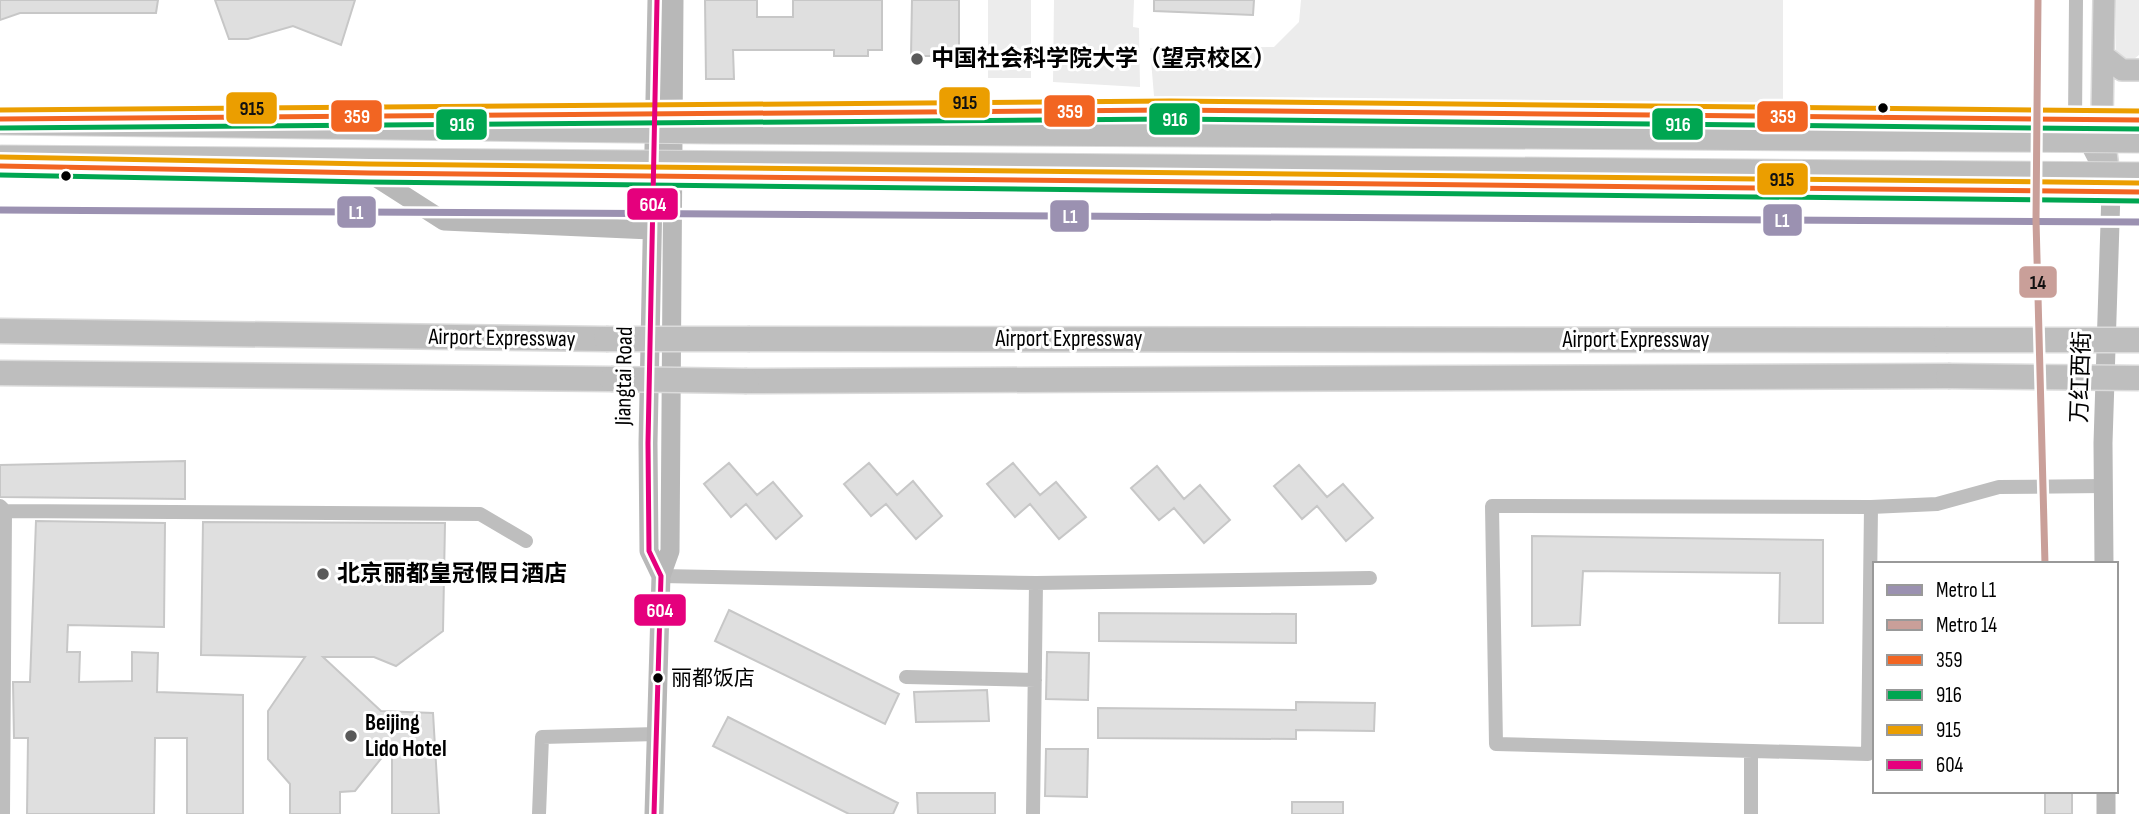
<svg xmlns="http://www.w3.org/2000/svg" width="2139" height="814" font-family="'Sofia Sans Condensed','Noto Sans SC',sans-serif">
<rect width="100%" height="100%" fill="#fff"/>
<path fill="#ececec" d="M988 0H1031V78H988Z
M1054 0H1134L1133 27 1139 28 1140 87 1053 82Z
M1301 0H1783V131L1156 120 1150 48 1274 47 1299 22Z
M2116 0H2139V55L2129 63 2116 52Z"/>
<path fill="#dfdfdf" stroke="#c7c7c7" stroke-width="2" d="M0 0H158L156 13H20L0 20Z
M215 0H355L341 45 293 26 248 39H229Z
M705 0H757V17H793V0H882V50H868V56H834V50H733L734 79H706Z
M912 0H959V56H911Z
M1154 0H1254L1253 15 1154 11Z
M185 461V499L0 497V465Z
M729 463 757 495 773 482 802 516 776 539 746 504 731 517 704 484Z
M869 463 897 495 913 481 942 516 916 539 886 504 871 516 844 484Z
M1013 463 1040 495 1056 482 1086 517 1059 539 1030 504 1015 517 987 484Z
M1299 465 1327 497 1343 484 1373 518 1346 541 1317 506 1302 519 1274 486Z
M1157 466 1184 499 1200 485 1230 520 1204 543 1174 508 1159 520 1131 488Z
M36 521 165 523 164 627 68 625 67 652H80L79 682 132 681V652L158 653 157 692 243 695V814H187V738H155L154 814H27L28 738H14L13 682H30Z
M203 522 445 523 443 631 396 666 374 657H323L381 711 433 713 439 814H392V745L355 791 340 792V814H290V784L268 759V711L305 657 201 655Z
M1532 536 1823 540V623H1779L1780 573 1583 571 1580 625 1532 626Z
M729 610 899 694 885 724 715 641Z
M1099 613 1296 614V643L1099 641Z
M1047 652 1089 653 1088 700 1046 699Z
M987 690 989 721 916 722 914 692Z
M1296 702 1375 703 1374 731 1296 730V739L1098 738V708L1296 710Z
M728 717 898 803 893 814H849L713 746Z
M1046 749H1088L1087 797 1045 796Z
M2045 791H2072V814H2045Z
M917 793H995V814H918Z
M1292 802H1343V814H1292Z"/>
<g fill="none" stroke-linecap="round" stroke-linejoin="round">
<g stroke="#dbdbdb" stroke-width="24">
<path id="primary" d="M2104 0 2102 121 2111 192
M2104 56 2122 70H2139"/>
</g>
<g stroke="#dbdbdb" stroke-width="27">
<path id="motorway" d="M0 331 606 339
M750 339 1946 340
M0 373 611 379
M747 381 1948 376"/>
</g>
<path stroke="#bebebe" stroke-width="14" d="M2076 0 2075 121 2104 177
M0 506 5 511 480 514 526 541
M1871 507 1868 754 1496 744 1492 506 1871 507 1937 504 1999 487 2104 486
M661 576 1036 583 1370 578
M906 677 1035 680
M1751 751V814
M3 814 5 511
M539 814 542 737 657 734
M1033 814 1036 583"/>
<path stroke="#b8b8b8" stroke-width="19" d="M657 0 648 443 649 551 661 576
M369 117 1170 110 2139 120
M156 169 2139 192
M369 173 444 221 651 230
M2104 564 2103 443 2111 192
M2106 791V814
M654 814 661 576 670 551 674 0"/>
<use href="#primary" stroke="#bebebe" stroke-width="21"/>
<use href="#motorway" stroke="#bebebe" stroke-width="24"/>
<g stroke="#dbdbdb" stroke-width="25" stroke-linecap="butt">
<path id="trunk-bridge" d="M0 123 711 132 2139 141
M0 157 2139 174"/>
</g>
<g stroke="#dbdbdb" stroke-width="27" stroke-linecap="butt">
<path id="motorway-bridge" d="M606 339H750
M1946 340H2139
M1948 376 2139 378
M611 379 747 381"/>
</g>
<use href="#trunk-bridge" stroke="#bebebe" stroke-width="23"/>
<use href="#motorway-bridge" stroke="#bebebe" stroke-width="24"/>
<g stroke="#fff" stroke-width="10">
<path id="bus-1" d="M0 119 1170 110 2139 120
M0 166 369 173 2139 192"/>
</g>
<g stroke="#fff" stroke-width="10">
<path id="bus-2" d="M0 128 1170 119 2139 129
M0 175 369 182 2139 201"/>
</g>
<g stroke="#fff" stroke-width="10">
<path id="bus-3" d="M0 110 1170 101 2139 111
M0 157 369 164 2139 183"/>
</g>
<g stroke="#fff" stroke-width="10">
<path id="bus-4" d="M654 814 661 576 649 551 648 443 657 0"/>
</g>
<use href="#bus-1" stroke="#f26522" stroke-width="5"/>
<use href="#bus-2" stroke="#00a651" stroke-width="5"/>
<use href="#bus-3" stroke="#eb9e00" stroke-width="5"/>
<use href="#bus-4" stroke="#e5007d" stroke-width="5"/>
<g stroke="#fff" stroke-width="12">
<path id="metro-1" d="M0 210 2139 222"/>
</g>
<g stroke="#fff" stroke-width="12">
<path id="metro-2" d="M2038 0 2036 220 2045 564"/>
</g>
<use href="#metro-1" stroke="#9b91b1" stroke-width="7"/>
<use href="#metro-2" stroke="#c99f99" stroke-width="7"/>
</g>
<g fill="#595959" stroke="#fff" stroke-width="2.5">
<circle cx="917" cy="59" r="7"/>
<circle cx="323" cy="574" r="7"/>
<circle cx="351" cy="736" r="7"/>
</g>
<g fill="#000" stroke="#fff" stroke-width="2.5">
<circle cx="1883" cy="108" r="6"/>
<circle cx="66" cy="176" r="6"/>
<circle cx="658" cy="678" r="6"/>
</g>
<g text-anchor="middle" dominant-baseline="central" stroke-width="6" stroke-linejoin="round" paint-order="stroke">
<g font-size="21" fill="#000" stroke="#fff" text-anchor="start">
<text x="671" y="678">丽都饭店</text>
</g>
<g font-size="23" font-weight="bold" fill="#000" stroke="#fff" text-anchor="start">
<text x="931" y="59">中国社会科学院大学（望京校区）</text>
<text x="337" y="574">北京丽都皇冠假日酒店</text>
<text x="365" y="723">Beijing<tspan x="365" dy="26">Lido Hotel</tspan></text>
</g>
<g font-size="23" fill="#000" stroke="#fff">
<text transform="translate(502 338) rotate(1)">Airport Expressway</text>
<text x="1069" y="339">Airport Expressway</text>
<text x="1636" y="340">Airport Expressway</text>
<text transform="translate(624 376) rotate(-89)">Jiangtai Road</text>
<text transform="translate(2081 377) rotate(-88)">万红西街</text>
</g>
</g>
<g stroke="#fff" stroke-width="2.5">
<rect x="938" y="86" width="53" height="33" rx="7" fill="#eb9e00"/>
<rect x="225" y="91" width="53" height="34" rx="7" fill="#eb9e00"/>
<rect x="1043" y="94" width="53" height="34" rx="7" fill="#f26522"/>
<rect x="330" y="99" width="53" height="34" rx="7" fill="#f26522"/>
<rect x="1756" y="100" width="53" height="33" rx="7" fill="#f26522"/>
<rect x="1148" y="102" width="53" height="34" rx="7" fill="#00a651"/>
<rect x="1651" y="107" width="53" height="34" rx="7" fill="#00a651"/>
<rect x="435" y="108" width="53" height="33" rx="7" fill="#00a651"/>
<rect x="1756" y="162" width="53" height="34" rx="7" fill="#eb9e00"/>
<rect x="626" y="187" width="53" height="34" rx="7" fill="#e5007d"/>
<rect x="336" y="195" width="41" height="34" rx="7" fill="#9b91b1"/>
<rect x="1049" y="199" width="41" height="34" rx="7" fill="#9b91b1"/>
<rect x="1762" y="203" width="41" height="34" rx="7" fill="#9b91b1"/>
<rect x="2018" y="265" width="40" height="34" rx="7" fill="#c99f99"/>
<rect x="633" y="593" width="54" height="34" rx="7" fill="#e5007d"/>
</g>
<g font-size="19" text-anchor="middle" font-weight="bold" fill="#fff">
<text x="1070" y="118">359</text>
<text x="357" y="123">359</text>
<text x="1783" y="123">359</text>
<text x="1175" y="126">916</text>
<text x="1678" y="131">916</text>
<text x="462" y="131">916</text>
<text x="653" y="211">604</text>
<text x="356" y="219">L1</text>
<text x="1070" y="223">L1</text>
<text x="1782" y="227">L1</text>
<text x="660" y="617">604</text>
</g>
<g font-size="19" text-anchor="middle" font-weight="bold" fill="#111">
<text x="965" y="109">915</text>
<text x="252" y="115">915</text>
<text x="1782" y="186">915</text>
<text x="2038" y="289">14</text>
</g>
<rect x="1873" y="562" width="245" height="231" fill="#ffffff" stroke="#999999" stroke-width="2"/>
<rect x="1887" y="585" width="35" height="10" fill="#9b91b1" stroke="#999999" stroke-width="2"/>
<text x="1936" y="597" font-size="21" fill="#000000">Metro L1</text>
<rect x="1887" y="620" width="35" height="10" fill="#c99f99" stroke="#999999" stroke-width="2"/>
<text x="1936" y="632" font-size="21" fill="#000000">Metro 14</text>
<rect x="1887" y="655" width="35" height="10" fill="#f26522" stroke="#999999" stroke-width="2"/>
<text x="1936" y="667" font-size="21" fill="#000000">359</text>
<rect x="1887" y="690" width="35" height="10" fill="#00a651" stroke="#999999" stroke-width="2"/>
<text x="1936" y="702" font-size="21" fill="#000000">916</text>
<rect x="1887" y="725" width="35" height="10" fill="#eb9e00" stroke="#999999" stroke-width="2"/>
<text x="1936" y="737" font-size="21" fill="#000000">915</text>
<rect x="1887" y="760" width="35" height="10" fill="#e5007d" stroke="#999999" stroke-width="2"/>
<text x="1936" y="772" font-size="21" fill="#000000">604</text>
</svg>
